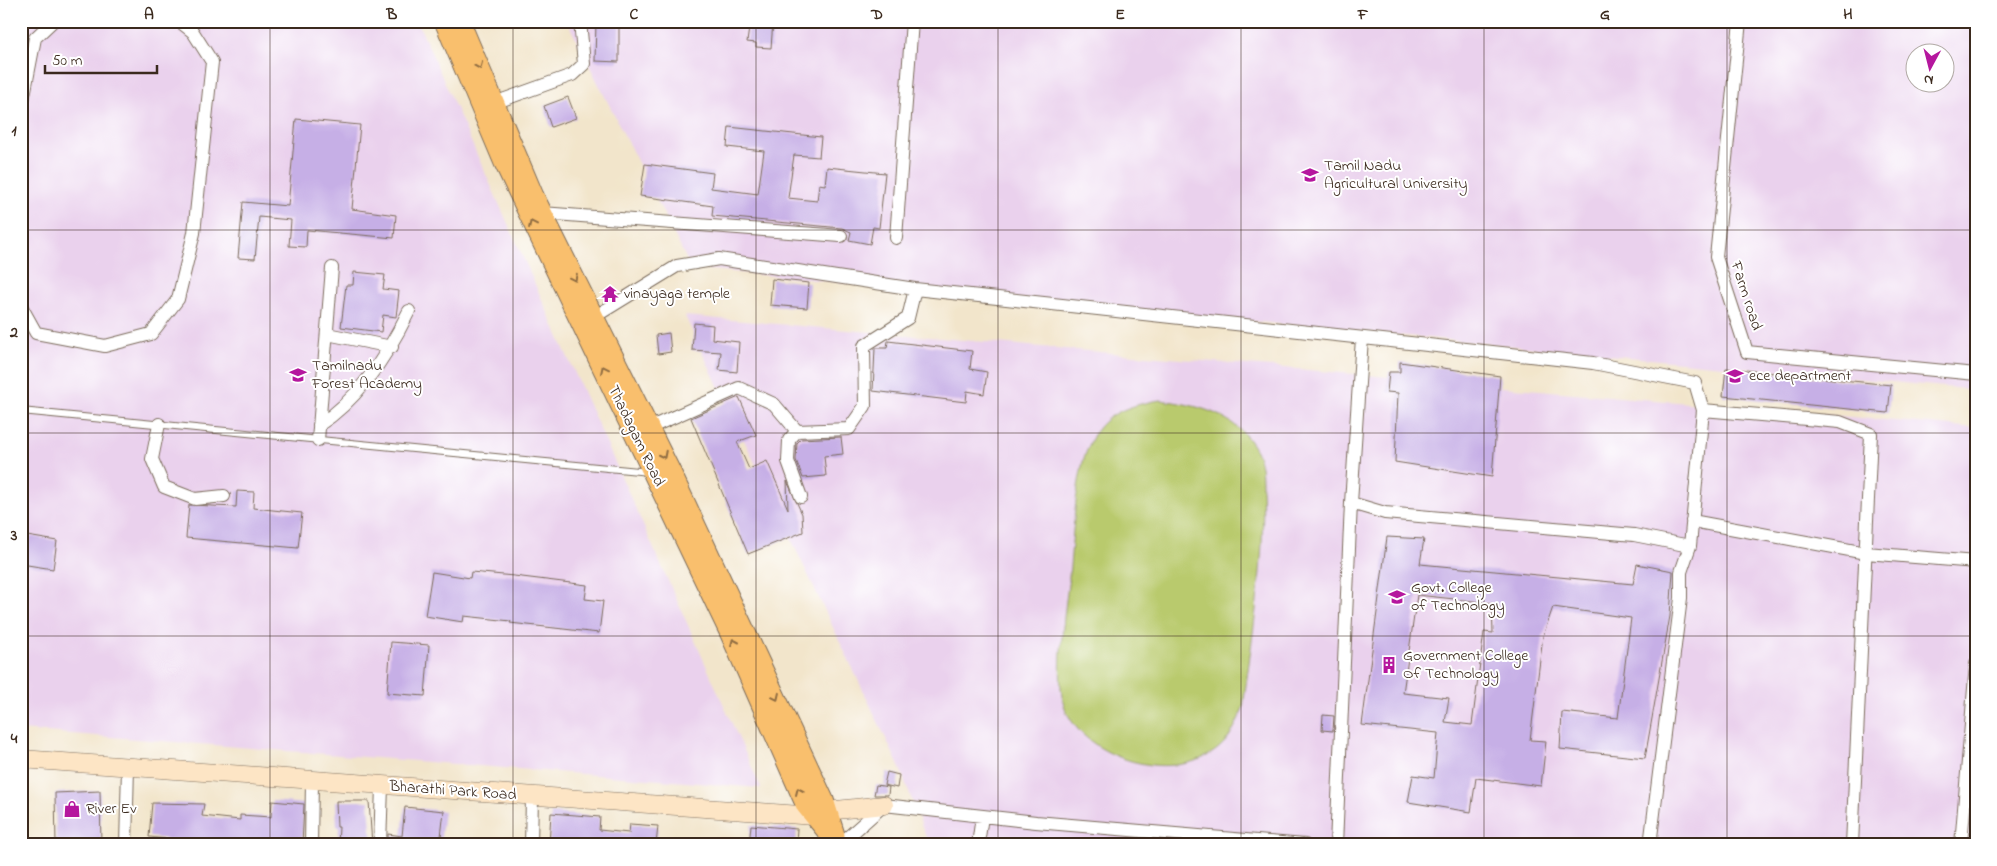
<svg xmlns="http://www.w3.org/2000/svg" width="1997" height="866" font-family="'Indie Flower',sans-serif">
<rect width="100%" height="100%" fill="#fff"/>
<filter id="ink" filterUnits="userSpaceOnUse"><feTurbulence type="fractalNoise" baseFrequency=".02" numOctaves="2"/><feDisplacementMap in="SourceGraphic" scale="10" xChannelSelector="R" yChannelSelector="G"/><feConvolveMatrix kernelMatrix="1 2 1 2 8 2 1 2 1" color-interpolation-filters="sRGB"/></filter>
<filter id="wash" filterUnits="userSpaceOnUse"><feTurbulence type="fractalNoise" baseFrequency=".0096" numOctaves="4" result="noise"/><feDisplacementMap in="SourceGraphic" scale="20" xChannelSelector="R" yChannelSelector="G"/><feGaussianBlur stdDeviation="1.12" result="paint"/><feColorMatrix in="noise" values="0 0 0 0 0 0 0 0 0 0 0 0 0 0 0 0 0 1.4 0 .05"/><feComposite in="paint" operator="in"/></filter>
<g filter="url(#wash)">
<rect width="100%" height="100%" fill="#f2e5cb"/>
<path fill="#ead1ed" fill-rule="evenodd" d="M21 21H417L761 788 21 730Z
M567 21H1976V390L691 268ZM1914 52H1944V82H1914Z
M685 316 1976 428V845H929L899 766Z"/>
<path fill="#b9ca6d" stroke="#7a7a46" d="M1160 400C1198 405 1237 414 1256 451 1262 462 1262 476 1262 488 1266 561 1252 635 1243 708 1237 722 1232 736 1221 746 1178 786 1082 761 1064 705 1055 675 1065 610 1069 577 1073 538 1074 496 1084 458 1087 450 1091 440 1095 433 1108 411 1137 404 1160 400Z"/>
<g id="blocks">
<path fill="#c6afe6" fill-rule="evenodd" d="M758 21H773L771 48 756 47V43L747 42 749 28 759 29Z
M596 22H619V62L595 61Z
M568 97 576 118 551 127 544 106Z
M296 119 360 125 352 209 396 215 394 238 307 230 306 247 289 246 291 220 259 217 255 259 238 258 243 202 288 206Z
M729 127 821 137 819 157 794 155 788 198 817 201 819 184 825 185 827 167 885 173 879 228 873 227 870 244 849 240 851 232 842 228 712 216 713 206 640 196 645 164 713 173 711 188 758 194 764 151 727 147Z
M354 272 385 275 383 289 399 291 396 317 383 315 381 332 341 327 346 285H353Z
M772 279 809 283 807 308 770 305Z
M694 323 713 325 712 339 739 342 737 372 719 370 721 352 692 350Z
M669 333 671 352 658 354 656 335Z
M888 341 972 351 970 369 987 372 984 394 967 391 966 402 873 391 875 348H887Z
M1400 362 1500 376 1492 477 1395 462 1398 393 1387 392 1389 372H1400Z
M1726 368 1891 385 1888 413 1723 396Z
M739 397 756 435 737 442 749 469 767 461 788 509 787 481 802 514 803 532 748 554 691 418Z
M841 437 843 454 824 456 826 476 803 478 796 460 797 443 801 439Z
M237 491 254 492 253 508 302 513 298 548 186 538 189 505 236 507Z
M21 535 57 541 53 569 21 564Z
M1387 537 1424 539 1420 564 1633 584 1637 564 1673 571 1670 616 1645 758 1560 749 1562 712 1618 718 1631 618 1553 607 1543 636 1530 740 1546 741 1541 786 1476 778 1471 812 1408 802 1413 775 1434 778 1438 733 1362 725ZM1417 595 1492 603 1493 633 1484 632 1472 725 1445 722 1449 698 1403 693Z
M432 572 470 578 471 572 514 576 587 585 585 599 603 601 599 633 510 623 511 621 464 616 463 622 425 616Z
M391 642 429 645 425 696 387 693Z
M1323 715 1334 716 1333 731 1322 730Z
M887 772 899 775 897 788 884 785Z
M876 785 889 787 888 795H874Z
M100 791 101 845H56L55 793Z
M272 801 304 804 302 845H247L197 840V845H178V840L149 837 152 803 204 804 202 816 240 820V815L271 817Z
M336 801H369L372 845H338L339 827H337Z
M405 807 444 811 440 845H388V834L402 836Z
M551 813 600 817 599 830 629 833 630 824 658 826 656 845H549Z
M751 825 797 829 796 842H791V845H749Z"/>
</g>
</g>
<g filter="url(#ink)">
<use href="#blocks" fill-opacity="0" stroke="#7b6b5b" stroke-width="1"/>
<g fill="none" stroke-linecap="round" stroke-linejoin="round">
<g stroke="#7b6b5b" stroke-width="8">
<path id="lane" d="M21 411 649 472"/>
</g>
<g stroke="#7b6b5b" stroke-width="14">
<path id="street" d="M1740 21 1716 257 1747 352 1976 374
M494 103 572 75 584 64 580 21
M21 111 35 38 53 21
M542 213 841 236
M896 238 912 21
M21 306 36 333 105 346 151 334 178 299 194 233 212 62 193 32 179 21
M594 317 677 266 719 259 915 289 1593 363 1695 383 1703 410 1690 546
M327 334 392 347
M1703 410 1840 422 1871 434 1852 845
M159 424 152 459 164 487 195 499 224 496
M319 425C359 399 388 354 409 311
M649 428 739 388 774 404 797 431 789 440 788 461 801 497
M797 431 849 429 865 406 864 346 908 318 915 289
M318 440 332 268
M1351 503 1362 338
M1692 521 1866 553 1976 562
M126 845 128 767
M311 845 312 781
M380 845 382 786
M531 845 532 797
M839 845 884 805 1036 822 1305 845
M978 845 982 816
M1336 845 1351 503 1385 513 1634 535 1690 546 1681 572V598L1650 845
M1961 845 1976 664"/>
</g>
<g stroke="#7b6b5b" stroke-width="19">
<path id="secondary" d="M21 759 814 816 827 811 884 805"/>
</g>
<g stroke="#7b6b5b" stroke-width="21">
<path id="primary" d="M444 21 504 163 730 634 806 806 838 845
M460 21 534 196 672 474 824 800 835 835"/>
</g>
<use href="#lane" stroke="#fff" stroke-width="6"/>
<use href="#street" stroke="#fff" stroke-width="12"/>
<use href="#secondary" stroke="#fde5c5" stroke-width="18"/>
<use href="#primary" stroke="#f9bf6d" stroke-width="19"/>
</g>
<defs><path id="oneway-chevron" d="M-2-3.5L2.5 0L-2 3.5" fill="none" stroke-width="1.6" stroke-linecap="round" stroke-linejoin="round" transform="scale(1.25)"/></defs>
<g stroke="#906d42">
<use href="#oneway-chevron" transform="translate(479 66) rotate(68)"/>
<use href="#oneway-chevron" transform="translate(532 224) rotate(-115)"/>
<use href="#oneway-chevron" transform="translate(574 278) rotate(64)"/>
<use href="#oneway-chevron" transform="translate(604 369) rotate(-116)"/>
<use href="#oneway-chevron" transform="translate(663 455) rotate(63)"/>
<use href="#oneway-chevron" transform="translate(734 642) rotate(-114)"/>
<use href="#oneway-chevron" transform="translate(776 697) rotate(65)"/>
<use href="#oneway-chevron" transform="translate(799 791) rotate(-114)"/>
</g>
</g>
<path fill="none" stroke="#3b2a1e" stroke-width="1" stroke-opacity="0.55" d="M270 21V845M513 21V845M756 21V845M998 21V845M1241 21V845M1484 21V845M1727 21V845M21 230H1976M21 433H1976M21 636H1976"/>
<defs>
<g id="university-bare" transform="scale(1.35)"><path d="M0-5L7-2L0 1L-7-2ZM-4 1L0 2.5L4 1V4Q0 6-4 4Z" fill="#b5179e" stroke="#fff" stroke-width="2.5" paint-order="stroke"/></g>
<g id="temple-bare" transform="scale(1.35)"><path d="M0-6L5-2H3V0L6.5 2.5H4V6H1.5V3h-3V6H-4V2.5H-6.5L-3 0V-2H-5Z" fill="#b5179e" stroke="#fff" stroke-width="2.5" paint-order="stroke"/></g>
<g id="school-bare" transform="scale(1.35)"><path d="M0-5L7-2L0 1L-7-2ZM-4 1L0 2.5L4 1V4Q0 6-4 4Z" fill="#b5179e" stroke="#fff" stroke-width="2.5" paint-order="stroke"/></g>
<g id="building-bare" transform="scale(1.35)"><path d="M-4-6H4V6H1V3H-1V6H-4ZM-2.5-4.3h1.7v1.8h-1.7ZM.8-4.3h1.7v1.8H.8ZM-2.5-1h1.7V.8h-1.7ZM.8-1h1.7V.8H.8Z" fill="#b5179e" stroke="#fff" stroke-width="2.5" paint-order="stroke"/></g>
<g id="shop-bare" transform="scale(1.35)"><path d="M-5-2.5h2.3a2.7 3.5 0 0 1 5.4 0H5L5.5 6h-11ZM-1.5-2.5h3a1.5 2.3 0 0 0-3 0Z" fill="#b5179e" stroke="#fff" stroke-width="2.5" paint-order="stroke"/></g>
</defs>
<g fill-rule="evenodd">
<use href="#university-bare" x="1310" y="175"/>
<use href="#temple-bare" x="610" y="294"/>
<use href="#university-bare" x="298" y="375"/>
<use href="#school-bare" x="1735" y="376"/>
<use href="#university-bare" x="1397" y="597"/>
<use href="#building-bare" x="1389" y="665"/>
<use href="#shop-bare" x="72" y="809"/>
</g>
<g text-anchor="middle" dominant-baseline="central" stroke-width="4" stroke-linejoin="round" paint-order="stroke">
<g font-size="16" fill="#3b2a1e" stroke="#fff" text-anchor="start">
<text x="1324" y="166">Tamil Nadu<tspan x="1324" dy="18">Agricultural University</tspan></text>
<text x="624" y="294">vinayaga temple</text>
<text x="312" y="366">Tamilnadu<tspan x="312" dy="18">Forest Academy</tspan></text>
<text x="1749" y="376">ece department</text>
<text x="1411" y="588">Govt. College<tspan x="1411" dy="18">of Technology</tspan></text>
<text x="1403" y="656">Government College<tspan x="1403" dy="18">Of Technology</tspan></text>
<text x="86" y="809">River Ev</text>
</g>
<g font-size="16" fill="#3b2a1e" stroke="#fff">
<text transform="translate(1746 296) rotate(72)">Farm road</text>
<text transform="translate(636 436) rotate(64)">Thadagam Road</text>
<text transform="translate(453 791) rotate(4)">Bharathi Park Road</text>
</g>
</g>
<rect width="1997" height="866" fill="none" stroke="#fff" stroke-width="55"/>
<g transform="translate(1930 68) rotate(187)"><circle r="24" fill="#ffffff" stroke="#b1aaa5"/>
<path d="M0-4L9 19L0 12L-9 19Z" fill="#b5179e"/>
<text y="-8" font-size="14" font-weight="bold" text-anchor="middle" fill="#3b2a1e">N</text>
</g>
<path d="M45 65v8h112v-8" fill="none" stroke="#3b2a1e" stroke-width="2.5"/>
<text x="52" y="65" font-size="15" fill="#3b2a1e" stroke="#ffffff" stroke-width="4" paint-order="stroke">50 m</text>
<rect x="28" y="28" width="1942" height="810" fill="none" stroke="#3b2a1e" stroke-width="2"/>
<g font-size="16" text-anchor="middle" font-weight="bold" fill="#3b2a1e">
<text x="149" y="19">A</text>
<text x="392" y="19">B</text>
<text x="634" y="19">C</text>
<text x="877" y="19">D</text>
<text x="1120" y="19">E</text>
<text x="1363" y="19">F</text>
<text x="1605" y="19">G</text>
<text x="1848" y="19">H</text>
<text x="14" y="135">1</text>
<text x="14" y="337">2</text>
<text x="14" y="540">3</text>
<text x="14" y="743">4</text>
</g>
</svg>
